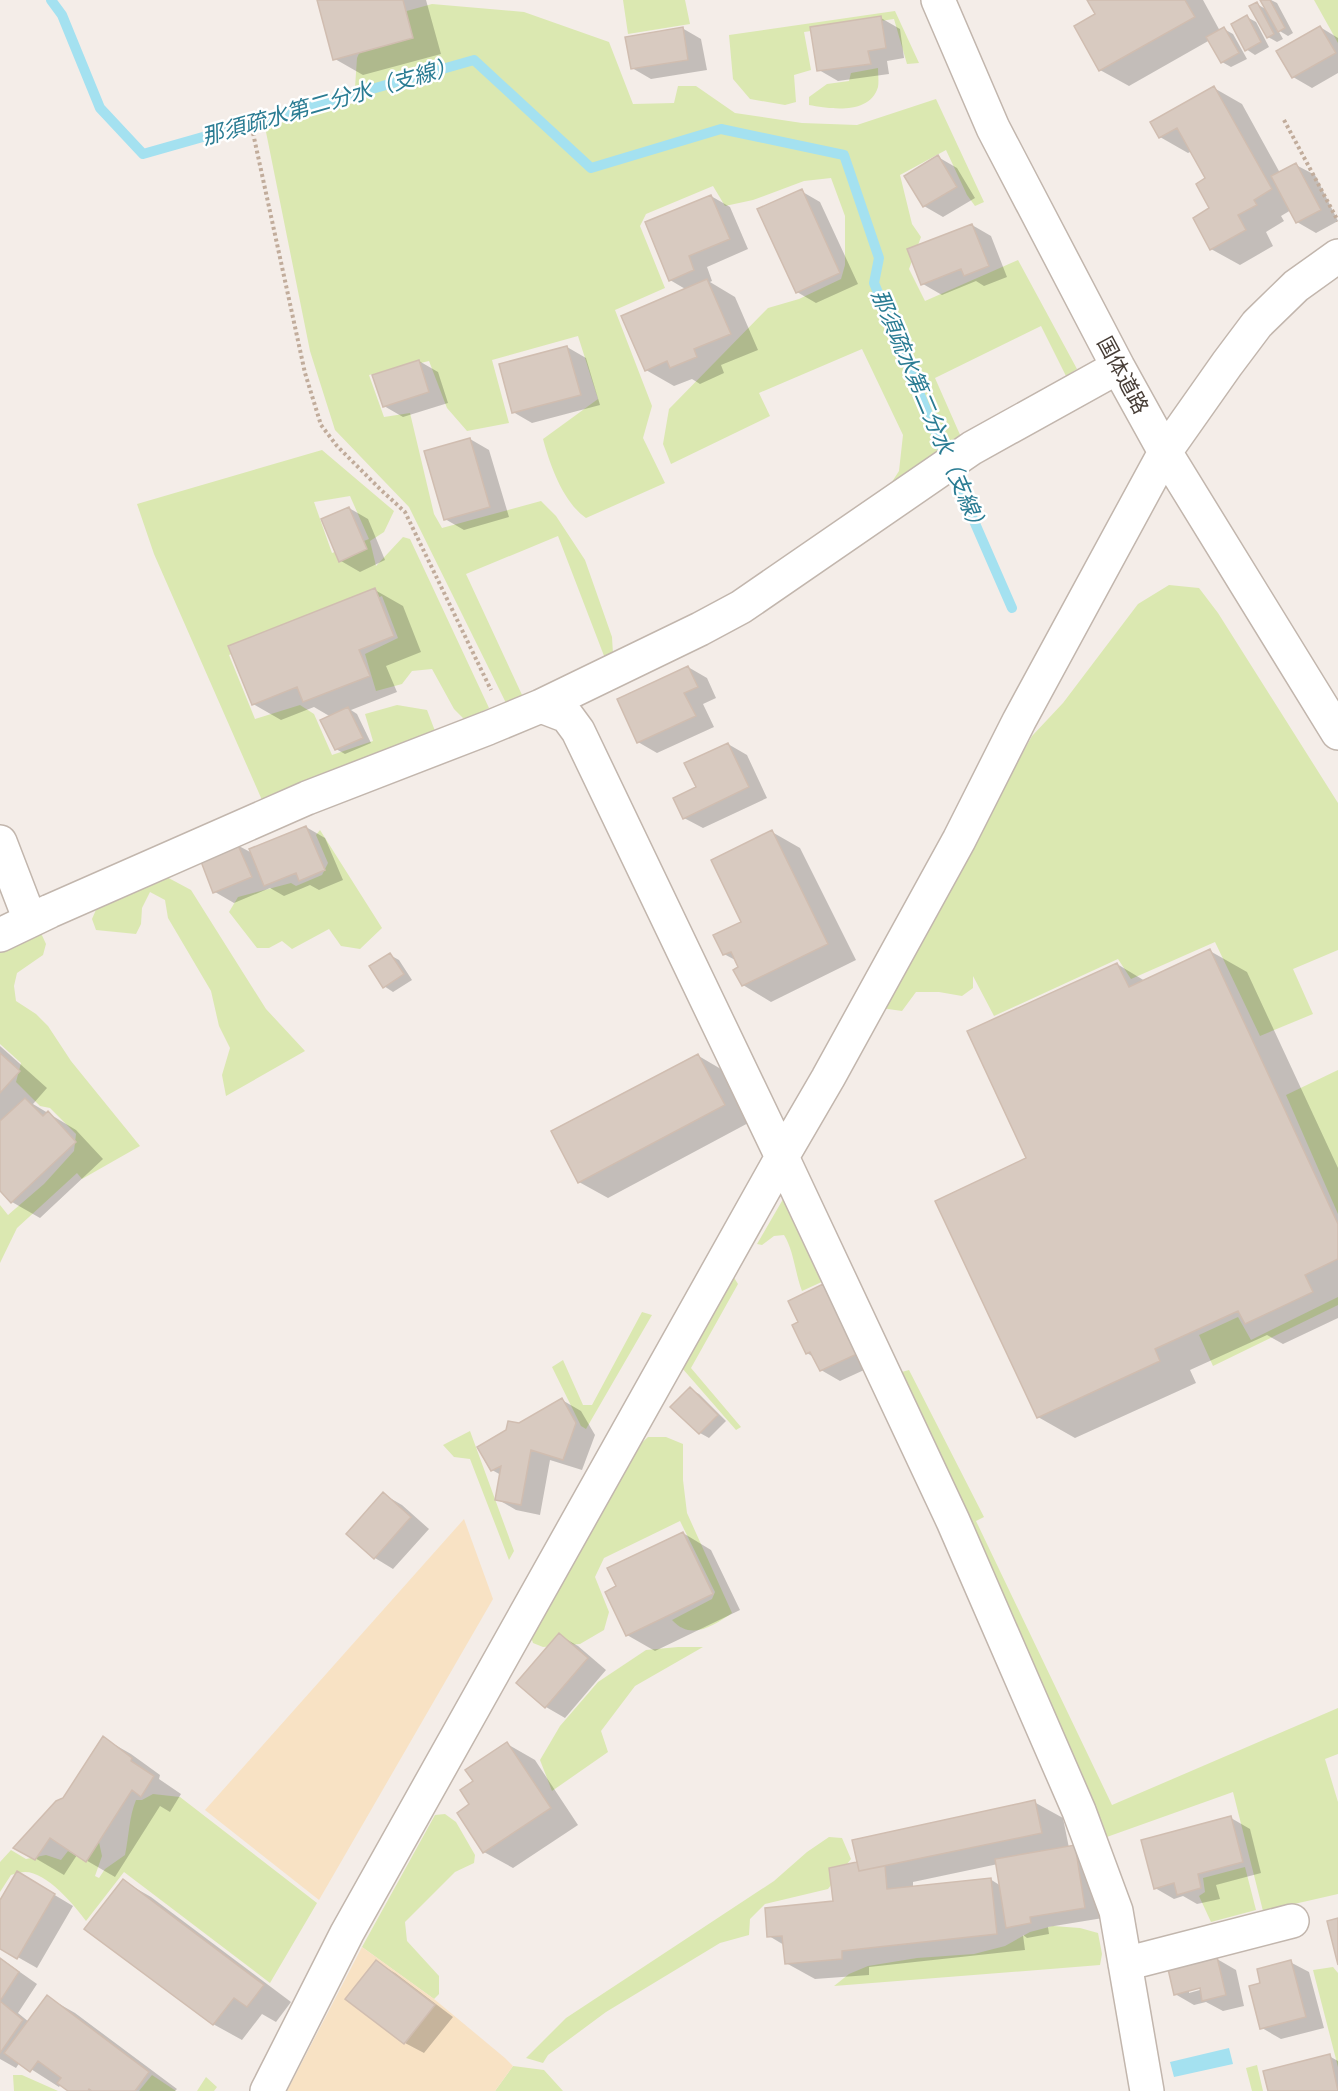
<svg xmlns="http://www.w3.org/2000/svg" width="1338" height="2091" font-family="'PT Sans','Noto Sans JP',sans-serif">
<rect width="100%" height="100%" fill="#f4ede8"/>
<path fill="#dbe8b1" fill-rule="evenodd" d="M623 0H685L690 24 628 34Z
M1314 0H1338V43Z
M432 4 524 12 609 42 633 104 674 103 678 86H696L735 113 802 123 857 125 936 99 984 202 975 206 967 195 946 150 900 175 912 224 921 237 909 269 925 301 1018 260 1077 369 1066 376 1041 326 935 378 961 437 888 488 899 471 903 435 862 349 759 393 770 416 671 464 663 444 669 409 768 308 799 299 841 279 845 265V216L831 178 804 181 753 200 725 206 713 186 646 214 640 226 665 288 615 310 652 406 643 438 665 483 586 518C563 502 550 465 543 439L598 399 578 336 492 360 509 423 467 431 447 408 429 361 369 375 384 417 410 413 434 514 442 528 541 501 556 516 585 560 612 637 613 654 606 661 558 536 466 574 523 697 507 705 409 507 335 430 310 351 265 127 354 103 357 58 374 20Z
M895 11 919 63 907 64 894 19 804 32 811 70 794 75 796 102 785 105 750 99 733 79 729 35Z
M878 68C878 74 879 82 878 87 870 115 830 109 809 105V97L827 84 849 81 851 73Z
M322 450 394 511 384 532 370 541 376 566 403 537 410 539 489 708 465 720 454 709 432 669 412 671 402 684 376 691 365 654 398 638 382 596 229 655 255 719 300 705 314 714 332 755 373 741 365 714 397 705 427 710 435 731 262 800 154 554 137 504ZM350 496 369 539 332 553 314 502Z
M1169 585 1199 588 1218 613 1338 803V950L1293 969 1313 1014 1260 1036 1215 942 1131 979 1118 959 994 1016 973 976V988L962 996 939 992H916L902 1011 881 1008 1032 736 1063 703 1138 604Z
M320 830 382 928 360 949 341 946 329 929 292 949 282 941 269 948H257L229 912 238 897 291 883 296 886 322 875 328 863 316 835Z
M163 875 191 890 266 1009 305 1051 226 1096 222 1075 230 1048 219 1026 211 991 168 918 165 900 150 892 142 908 141 924 136 934 96 930 92 919 98 905Z
M40 931 46 944 43 955 17 973 14 986 16 1001 36 1014 48 1026 71 1061 140 1146 82 1179 77 1173 17 1228 0 1263V1205L8 1215 44 1184 74 1151 76 1134 50 1108 40 1106 16 1082 21 1063 0 1044V951Z
M1338 1070V1214L1286 1095Z
M786 1194 826 1280 802 1291C795 1273 794 1251 784 1235L774 1236 762 1245 757 1244Z
M733 1276 738 1284 691 1368 741 1427 736 1430 682 1368Z
M1338 1297V1305L1213 1366 1199 1335 1238 1317 1251 1340Z
M642 1312 652 1315 586 1429 581 1426 552 1367 563 1360 583 1405H592Z
M909 1370 984 1517 976 1521 1112 1805 1338 1708V1754L1325 1759 1338 1802V1894L1263 1911 1233 1792 1104 1838 898 1373Z
M470 1431 514 1551 509 1560 470 1459 454 1457 443 1445Z
M648 1437H666L683 1444V1480L687 1513 732 1613C713 1626 691 1641 672 1620L712 1599 715 1592 680 1521 604 1558 595 1577 609 1612 604 1630 580 1644 543 1647 533 1643 529 1631 633 1451Z
M678 1647H703L635 1686 601 1731 608 1752 552 1791 540 1760 560 1726 598 1682 646 1650Z
M153 1794 180 1797 317 1903 270 1983 124 1872 86 1921C74 1905 47 1872 25 1872 21 1872 15 1874 11 1875L0 1892V1862L11 1850 26 1859 46 1855 61 1860 68 1851 86 1862 99 1842 102 1856 95 1876 99 1878 105 1869 125 1855C129 1836 129 1817 136 1800H142Z
M445 1814 456 1822 475 1855 474 1863 455 1872 405 1922 407 1941 439 1976V1994L434 1999 362 1947 435 1815Z
M829 1837 842 1838 851 1859 828 1889 765 1904 750 1919 749 1935 720 1943 606 2012 548 2055 543 2063 526 2058 566 2018 774 1881 807 1852Z
M1245 1867 1256 1910 1211 1922 1199 1896 1205 1892 1203 1878Z
M1053 1926 1080 1928 1098 1933 1102 1954 1100 1965 834 1986 849 1974 868 1966 917 1958 974 1954 1005 1946 1030 1932Z
M1333 1967 1338 1973V2067L1313 1970Z
M1257 2065 1263 2091H1252L1246 2068Z
M513 2066 544 2070 563 2091H495Z
M13 2075H22L58 2091H14Z
M152 2075 176 2091H139Z
M206 2077 217 2087 214 2091H197Z"/>
<path fill="#f8e2c4" fill-rule="evenodd" d="M464 1519 493 1599 319 1900 205 1810Z
M362 1947 434 1999 505 2058 513 2066 495 2091H287ZM376 1960 434 2005 405 2044 346 1999Z"/>
<path fill="#a4e1f0" d="M1229 2048 1233 2064 1174 2077 1170 2062Z"/>
<path fill="#0003" fill-rule="evenodd" d="M318 0H426L441 54 363 75 335 59Z
M1088 0H1203L1220 31 1224 29 1233 34 1247 59 1231 67 1222 62 1210 40 1129 86 1100 70 1097 15Z
M1264 0H1271L1277 3 1293 33 1288 36 1278 30 1283 39 1277 42 1268 37 1257 4 1267 10Z
M1247 17 1256 22 1269 47 1255 55 1246 49Z
M881 18 900 29 904 58 887 61 889 74 838 81 819 70Z
M1320 27 1338 38V73L1312 88 1293 77Z
M682 28 701 39 707 70 651 79 632 68Z
M1214 88 1242 104 1280 173 1296 165 1315 175 1338 221 1316 233 1297 222 1291 210 1281 216 1284 221 1266 232 1273 246 1240 265 1211 249V209L1207 179 1192 151 1188 153 1160 137Z
M938 157 957 168 975 198 943 217 924 206Z
M801 191 820 202 858 284 816 303 797 292Z
M711 196 730 207 748 249 707 267 712 281 710 282 735 297 758 350 721 365 724 373 700 384 692 379 674 386 646 370 687 290 670 280Z
M972 225 991 236 1007 277 984 286 976 281 942 295 923 284Z
M567 347 586 358 600 405 532 423 513 412Z
M419 361 438 372 448 403 403 417 384 406Z
M470 439 489 450 509 517 464 530 445 519Z
M349 508 368 519 385 560 360 572 341 561Z
M375 590 403 606 421 652 386 666 397 692 351 710 357 714 371 743 345 754 336 749 331 717 314 707 281 720 253 704Z
M688 667 707 678 716 698 703 704 714 727 657 753 638 742Z
M728 744 747 755 767 798 703 828 684 818 698 788Z
M306 827 325 838 343 880 319 890 310 885 284 896 270 888 234 903 215 892 237 845 252 853Z
M772 832 800 848 856 960 771 1002 743 985 740 968 737 961 724 954 743 922Z
M1210 951 1247 972 1338 1168V1318L1283 1344 1267 1335 1190 1370 1196 1383 1075 1438 1038 1417 1028 1159 1117 964 1145 981Z
M390 955 399 960 412 980 393 992 384 986Z
M0 1046 47 1088 33 1104 76 1130 103 1159 40 1218 12 1202 0 1189Z
M697 1055 726 1072 752 1121 608 1198 579 1182Z
M823 1286 842 1297 875 1365 840 1381 821 1370 815 1358 807 1353 800 1323Z
M690 1389 699 1394 726 1421 709 1438 700 1433 672 1407Z
M562 1400 581 1411 595 1435 582 1470 550 1460 540 1515 516 1510 497 1499 501 1475 492 1470 479 1447Z
M383 1494 402 1505 429 1529 393 1569 375 1558Z
M683 1533 711 1550 740 1610 655 1651 627 1635 618 1587Z
M559 1635 578 1646 606 1670 565 1718 546 1707 518 1683Z
M103 1738 131 1754 160 1775 159 1779 181 1794 170 1812 160 1806 115 1877 77 1855 64 1875 16 1847 64 1800Z
M507 1744 535 1760 578 1825 513 1868 484 1852 471 1805 475 1781Z
M1034 1802 1063 1818 1069 1848 1074 1847 1093 1858 1103 1918 1048 1927 1049 1934 1027 1938 1023 1935 1025 1950 869 1967V1975L815 1979 786 1963 784 1945 769 1936 835 1903 859 1863ZM998 1864 1001 1886 990 1879 913 1888V1882Z
M1231 1818 1250 1829 1261 1873 1216 1885 1220 1899 1197 1904 1183 1896 1174 1899 1155 1888Z
M18 1873 73 1906 37 1968 0 1947V1903Z
M123 1881 151 1897 291 2002 276 2022 262 2014 242 2040 213 2024Z
M0 1958 37 1984 18 2013 29 2022 47 1997 75 2013 177 2089 175 2091H70L61 2084 59 2087 20 2062 16 2068 0 2059Z
M1217 1959 1236 1970 1244 2006 1223 2011 1206 2002 1194 2005 1175 1994ZM1207 1985V1988L1189 1993V1989Z
M376 1962 395 1973 453 2017 424 2053 405 2043 348 1998Z
M1290 1962 1309 1972 1324 2028 1281 2039 1262 2028Z
M1329 2056 1338 2061V2091H1269Z"/>
<g fill="none" stroke-linecap="round" stroke-linejoin="round">
<path stroke="#a4e1f0" stroke-width="10" d="M51 0 62 15 100 108 143 154 474 60 591 168 721 129 844 155 879 258 874 283 939 441 1012 608"/>
</g>
<path fill="#d8cac0" stroke="#d0bdb0" stroke-width="1.5" d="M317 0H403L413 38 333 60Z
M1087 0H1185L1195 17 1099 71 1074 26 1095 14Z
M1260 0H1270L1285 28 1278 32Z
M1257 2 1274 34 1267 38 1249 6Z
M1247 15 1261 42 1245 51 1231 24Z
M881 16 886 48 868 51 871 64 817 71 810 27Z
M1320 26 1336 53 1292 78 1276 51Z
M683 27 688 60 631 69 625 37Z
M1224 27 1239 53 1221 63 1206 37Z
M1214 86 1272 189 1254 200 1257 205 1238 215 1246 230 1210 250 1193 218 1209 208 1196 184 1205 178 1177 128 1159 138 1150 122Z
M938 155 957 187 923 207 904 176Z
M1296 163 1321 210 1296 223 1271 176Z
M802 189 840 273 796 293 757 209Z
M711 195 730 239 689 256 694 270 669 281 645 222Z
M972 224 989 266 964 276 961 269 921 285 907 249Z
M707 279 731 334 694 349 697 357 670 368 667 361 645 371 621 316Z
M567 346 581 395 512 413 499 364Z
M419 360 429 392 383 407 372 375Z
M470 438 490 507 444 520 424 451Z
M349 507 367 549 339 562 321 519Z
M375 588 394 636 359 650 370 676 303 702 297 687 252 705 228 646Z
M688 666 698 687 684 693 696 716 637 743 617 699Z
M348 707 363 738 335 750 320 720Z
M728 743 749 787 683 819 673 798 696 787 684 763Z
M306 826 325 870 299 881 296 873 264 886 249 849Z
M772 830 828 944 742 986 733 970 738 967 731 952 723 955 713 935 741 922 711 860Z
M237 843 252 877 213 893 200 859Z
M1210 949 1338 1224V1259L1305 1275 1313 1292 1245 1324 1238 1311 1155 1349 1160 1361 1037 1418 935 1201 1026 1158 967 1031 1117 963 1129 987Z
M390 953 404 974 383 988 369 966Z
M0 1053 20 1071 0 1093Z
M698 1054 725 1105 578 1183 551 1131Z
M25 1098 43 1116 48 1111 76 1142 11 1203 0 1191V1121Z
M823 1284 857 1354 820 1371 810 1352 806 1354 792 1325 798 1322 788 1301Z
M690 1387 718 1415 699 1434 670 1407Z
M562 1398 576 1423 563 1460 531 1450 521 1505 495 1500 501 1466 491 1471 477 1447 506 1430 508 1421 519 1423Z
M383 1492 411 1517 374 1559 346 1534Z
M683 1532 713 1594 626 1636 605 1592 616 1586 607 1568Z
M559 1633 588 1658 545 1708 516 1683Z
M103 1736 132 1758 131 1761 154 1776 141 1797 132 1790 86 1862 50 1838 35 1860 13 1848 56 1801 63 1798Z
M507 1742 551 1808 483 1853 457 1813 469 1804 460 1790 473 1781 465 1770Z
M1035 1800 1042 1833 859 1871 852 1840Z
M1231 1816 1243 1862 1198 1874 1201 1888 1177 1895 1174 1883 1154 1889 1141 1840Z
M1075 1845 1085 1908 1030 1917 1031 1923 1006 1928 995 1859Z
M857 1862 859 1871 885 1866 887 1889 991 1878 997 1934 842 1951V1959L785 1964 782 1936 767 1937 765 1908 833 1901 829 1868Z
M17 1871 55 1894 17 1959 0 1949V1900Z
M123 1879 264 1985 247 2007 234 1998 213 2025 84 1929Z
M1338 1918V1965L1327 1921Z
M1217 1957 1226 1995 1202 2001 1200 1988 1174 1995 1168 1969Z
M0 1958 19 1972 0 2001 23 2020 0 2053Z
M376 1960 435 2005 404 2044 345 1999Z
M1291 1960 1306 2017 1260 2029 1249 1986 1260 1983 1257 1969Z
M47 1995 149 2072 135 2091H92L89 2089 88 2091H68L57 2083 61 2078 38 2061 30 2072 4 2053Z
M1330 2054 1338 2091H1268L1263 2071Z"/>
<g fill="none" stroke-linecap="round" stroke-linejoin="round">
<g stroke="#c2b6ad" stroke-width="36">
<path id="minor" d="M938 0 993 128 1118 367 1165 452 1338 733
M541 706 700 629 741 607 972 448 1118 367
M0 842 30 920
M0 935 50 911 307 798 488 728 541 706 567 716 578 731 782 1157 953 1521 1079 1811 1116 1911 1147 2091
M1125 1964 1292 1921
M267 2091 347 1933 782 1157 828 1078 959 840 1019 721 1165 452 1227 364 1257 324 1296 286 1338 256"/>
</g>
<path stroke="#c1ac9b" stroke-width="4" stroke-dasharray="3 3" stroke-linecap="butt" d="M1284 120 1338 221
M253 133 305 373 321 425 337 446 380 489 405 512 491 690"/>
<use href="#minor" stroke="#fff" stroke-width="33"/>
</g>
<g text-anchor="middle" dominant-baseline="central" stroke-width="5" stroke-linejoin="round" paint-order="stroke">
<g font-size="21" fill="#473d36" stroke="#fff">
<text transform="translate(1123 375) rotate(62)">国体道路</text>
</g>
<g font-size="22" font-style="italic" fill="#2a7c93" stroke="#fff">
<text transform="translate(329 101) rotate(-16)">那須疏水第二分水（支線）</text>
<text transform="translate(930 412) rotate(67)">那須疏水第二分水（支線）</text>
</g>
</g>
</svg>
